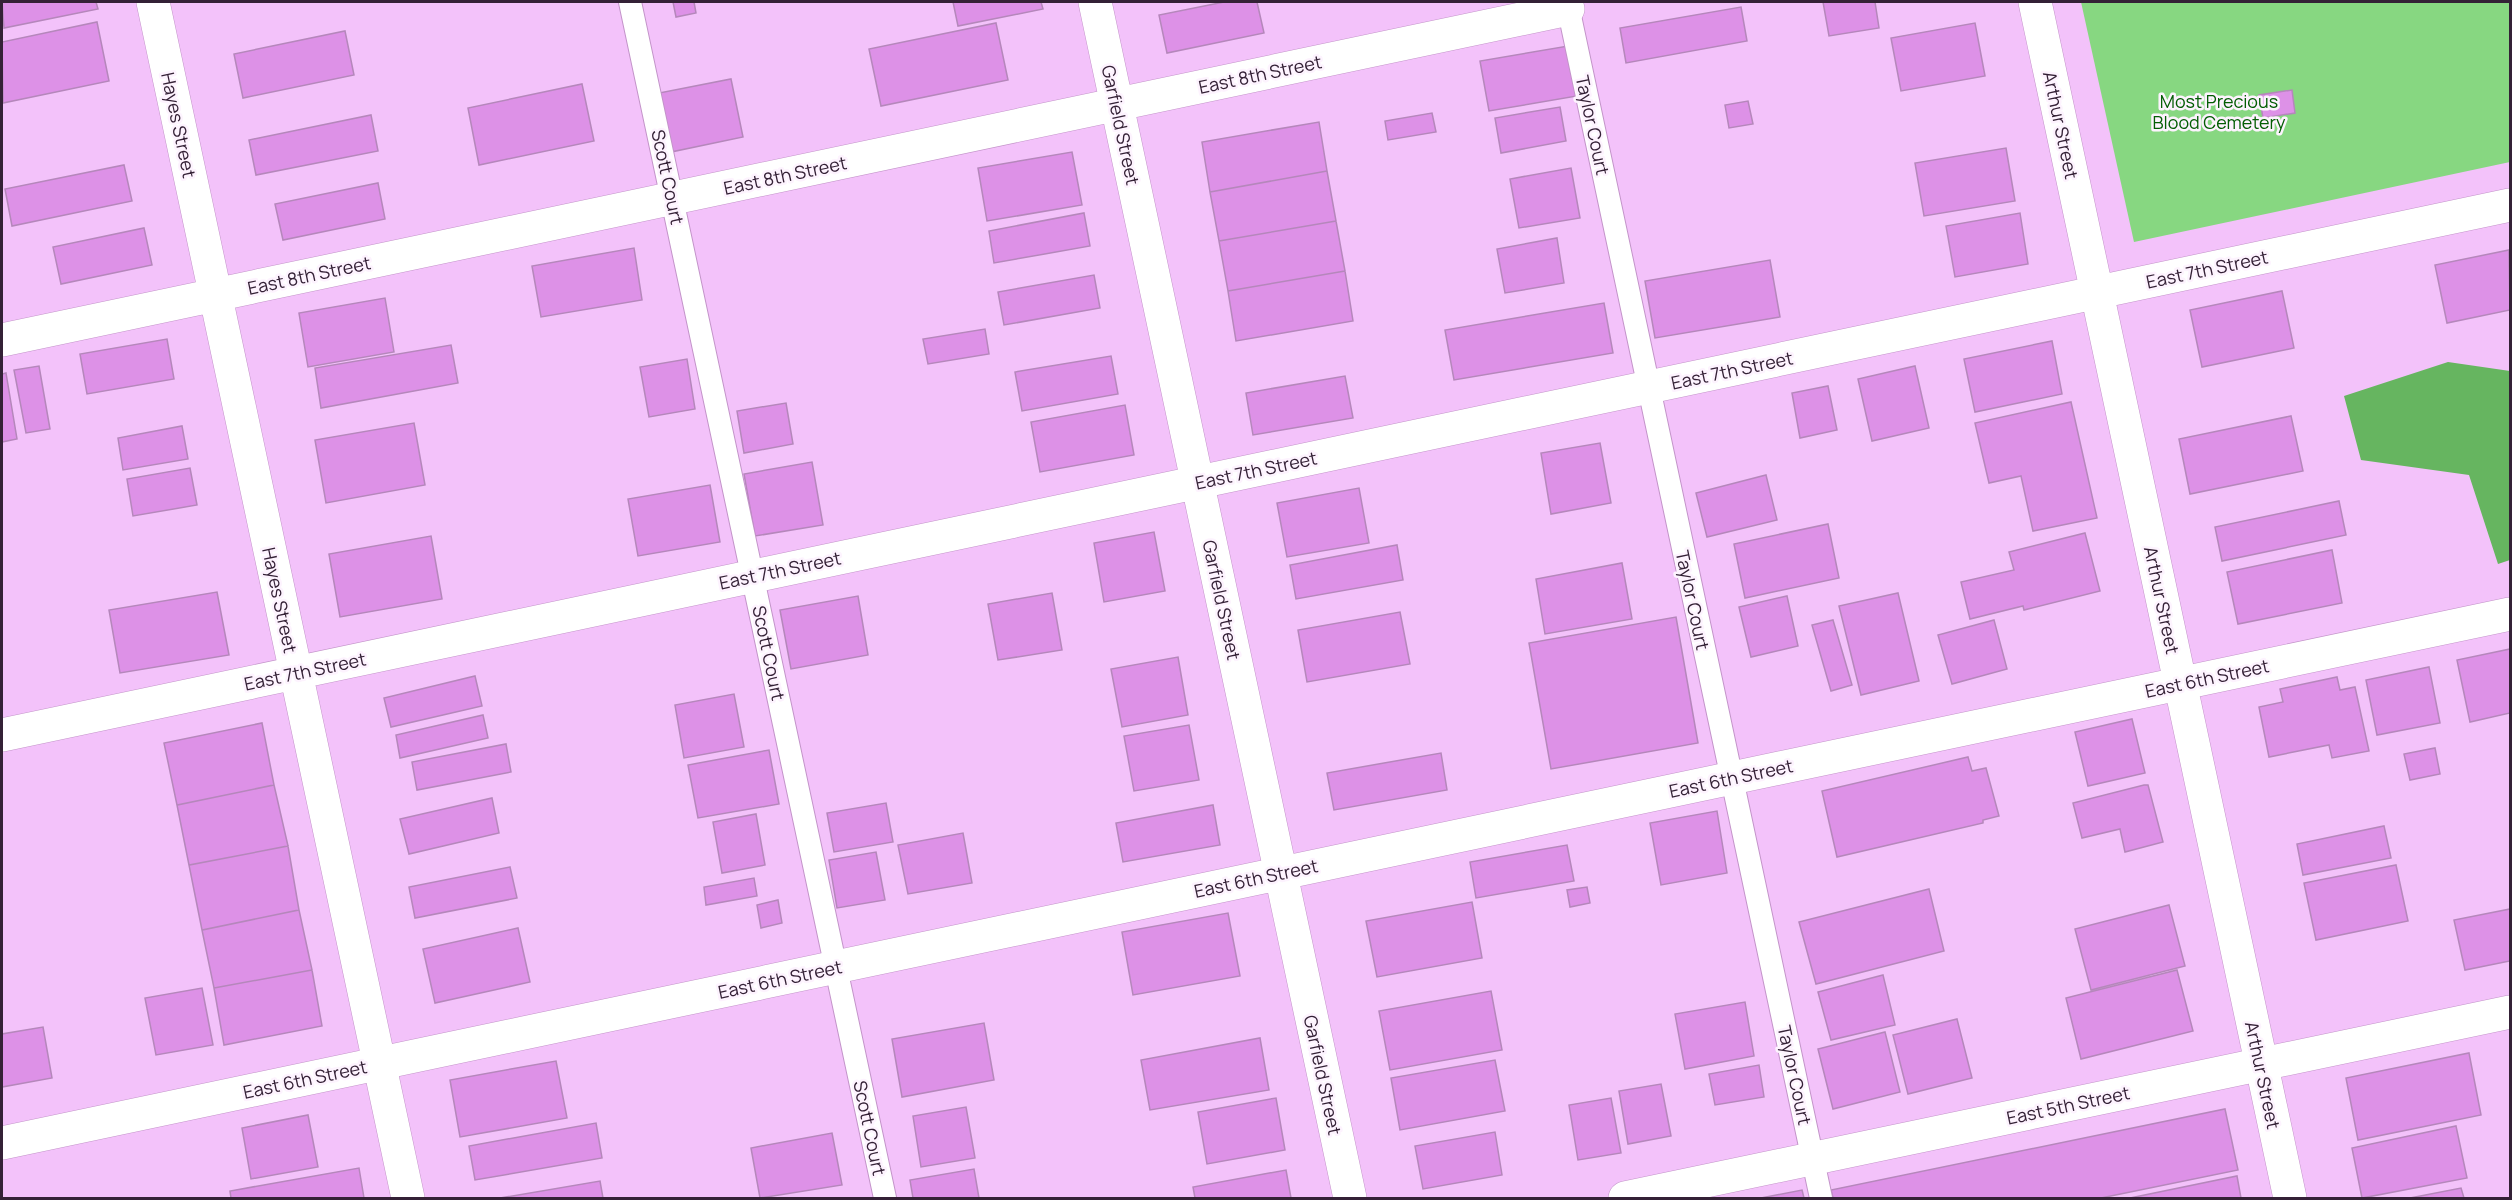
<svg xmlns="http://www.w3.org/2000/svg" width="2512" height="1200" font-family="Manrope,sans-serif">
<rect width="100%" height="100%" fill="#f3c2fa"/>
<path fill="#87d781" d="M2081 2H2510V162L2134 242Z"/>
<path fill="#66b560" d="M2448 362 2510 371V560L2498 564 2469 475 2361 460 2344 396Z"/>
<path fill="#dd91e7" stroke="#b587bb" stroke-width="1.5" d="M2 2H96L98 9 4 28Z
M673 2H694L696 13 676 17Z
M953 2H1041L1043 9 958 26Z
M1224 2H1257L1264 33 1167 53 1159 15Z
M1823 2H1875L1879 28 1829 36Z
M1741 7 1747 41 1626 63 1620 28Z
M97 22 109 81 3 103 2 42Z
M996 23 1008 80 881 106 869 49Z
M1975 23 1985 76 1901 91 1891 38Z
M345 31 354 75 243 98 234 54Z
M1568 46 1577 96 1489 111 1480 61Z
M731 79 743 137 671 152 659 93Z
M582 84 594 141 479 165 468 108Z
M2292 90 2295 113 2263 118 2259 95Z
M1748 101 1753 124 1729 128 1725 105Z
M1560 107 1566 141 1501 153 1495 118Z
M1432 113 1436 132 1388 140 1385 121Z
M371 115 378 151 256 175 249 140Z
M1319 122 1327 171 1210 192 1202 142Z
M2006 148 2015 201 1924 216 1915 163Z
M1072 152 1082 205 987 221 978 168Z
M124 165 132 201 12 226 5 189Z
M1571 168 1580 218 1519 228 1510 179Z
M1327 171 1336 221 1219 241 1210 192Z
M378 183 385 219 283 240 275 204Z
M1084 213 1090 246 994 263 989 231Z
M2020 213 2028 264 1955 277 1946 226Z
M1336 221 1345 271 1228 291 1219 241Z
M144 228 152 265 61 284 53 247Z
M1557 238 1564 283 1505 293 1497 249Z
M634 248 642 300 541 317 532 266Z
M2509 250 2510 310 2447 323 2435 265Z
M1770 260 1780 317 1655 338 1645 281Z
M1345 271 1353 321 1236 341 1228 291Z
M1094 275 1100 308 1004 325 998 292Z
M2282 291 2294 348 2202 367 2190 310Z
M385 298 394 352 308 367 299 313Z
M1604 303 1613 353 1454 380 1445 330Z
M985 329 989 354 928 364 923 339Z
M167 339 174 379 87 394 80 354Z
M2052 341 2062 394 1975 412 1964 359Z
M451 345 458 383 321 408 315 368Z
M1111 356 1118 394 1022 411 1015 372Z
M687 359 695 409 649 417 640 367Z
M39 366 50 429 26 433 14 370Z
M1915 366 1929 428 1872 441 1858 379Z
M6 373 17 439 2 442V374Z
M1345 376 1353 418 1253 435 1246 393Z
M1828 386 1837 430 1800 438 1792 393Z
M2071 402 2097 518 2033 531 2021 476 1989 483 1975 423Z
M786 403 793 444 744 453 737 411Z
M1125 405 1134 455 1040 472 1031 422Z
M2291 416 2303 471 2190 494 2179 439Z
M414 423 425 485 326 503 315 440Z
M182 426 188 459 123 470 118 438Z
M1600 443 1611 503 1551 514 1541 453Z
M812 462 823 525 755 536 744 474Z
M190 468 197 505 133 516 127 479Z
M1766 475 1777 520 1707 537 1696 493Z
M710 485 720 542 638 556 628 499Z
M1359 488 1369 543 1287 557 1277 503Z
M2339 501 2346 535 2222 561 2215 527Z
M1828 524 1839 578 1745 598 1734 544Z
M1154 532 1165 591 1104 602 1094 543Z
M2085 533 2100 591 2024 610 2023 606 1970 619 1961 582 2014 570 2009 552Z
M431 536 442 599 340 617 329 554Z
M1397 545 1403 580 1296 599 1290 565Z
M2332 550 2342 603 2238 624 2227 572Z
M1622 563 1632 619 1545 634 1536 579Z
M217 592 229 655 120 673 109 610Z
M1052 593 1062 650 998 660 988 604Z
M1898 593 1919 681 1861 695 1839 606Z
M858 596 868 655 791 669 780 610Z
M1787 596 1798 646 1751 657 1739 607Z
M1400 612 1410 664 1307 682 1298 630Z
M1676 617 1698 743 1551 769 1529 643Z
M1833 620 1852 685 1831 691 1812 625Z
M1994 620 2007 669 1952 684 1938 635Z
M2510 649V713L2470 722 2457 660Z
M1178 657 1188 715 1122 727 1111 669Z
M2429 667 2440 723 2377 735 2366 680Z
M475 676 482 706 391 727 384 698Z
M2337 677 2340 690 2355 687 2369 751 2332 758 2329 745 2269 757 2259 707 2283 702 2280 689Z
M734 694 744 747 684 758 675 705Z
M483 715 488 738 400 758 396 735Z
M2132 719 2145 773 2088 786 2075 732Z
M262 723 274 785 177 805 164 743Z
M1189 725 1199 780 1134 791 1124 736Z
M506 744 511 772 417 790 412 762Z
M2435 748 2440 774 2410 780 2404 754Z
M769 750 779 804 698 818 688 765Z
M1441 753 1447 790 1334 810 1327 773Z
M1968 757 1972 771 1986 768 1999 816 1983 820V823L1837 857 1822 791Z
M274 785 288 846 189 865 177 805Z
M2144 785H2148L2163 842 2125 852 2120 829 2082 838 2073 803Z
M492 798 499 833 409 854 400 819Z
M886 803 893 842 834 852 827 813Z
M1213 805 1220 845 1123 862 1116 823Z
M1717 811 1727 873 1661 885 1650 823Z
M756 814 765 865 722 873 713 822Z
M2384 826 2391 858 2303 875 2297 844Z
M963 833 972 883 908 894 898 845Z
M1567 845 1574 881 1476 898 1470 862Z
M288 846 299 910 202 930 189 865Z
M876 852 885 900 837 908 829 860Z
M2396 865 2408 921 2316 940 2304 883Z
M510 867 517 898 415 918 409 887Z
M754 878 757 896 706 905 704 887Z
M1587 887 1590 903 1570 907 1567 890Z
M1929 889 1944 951 1816 984 1799 922Z
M778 900 782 923 761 928 757 905Z
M1472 902 1482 958 1377 977 1366 921Z
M2169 905 2185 966 2091 990 2075 929Z
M2510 909V961L2465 970 2454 920Z
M299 910 312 970 214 988 202 930Z
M1228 913 1240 976 1133 995 1122 932Z
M518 928 530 982 435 1003 423 949Z
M312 970 322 1026 224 1045 214 988Z
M2177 970 2193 1031 2081 1059 2066 998Z
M1883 975 1895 1025 1831 1040 1818 992Z
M202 988 213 1045 156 1055 145 998Z
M1491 991 1502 1050 1390 1070 1379 1011Z
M1745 1002 1754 1056 1685 1069 1675 1014Z
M1957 1019 1972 1078 1908 1094 1893 1035Z
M984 1023 994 1080 902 1097 892 1039Z
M43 1027 52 1078 2 1087V1034Z
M1885 1032 1900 1092 1833 1109 1818 1049Z
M1260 1038 1269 1090 1150 1110 1141 1060Z
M2469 1053 2481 1115 2358 1140 2346 1078Z
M1495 1060 1505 1111 1400 1130 1391 1078Z
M556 1061 567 1118 460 1137 450 1080Z
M1759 1065 1764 1097 1715 1105 1709 1074Z
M1661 1084 1671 1136 1628 1144 1619 1091Z
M1276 1098 1285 1150 1207 1164 1198 1112Z
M1611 1098 1621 1153 1578 1160 1569 1105Z
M966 1107 975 1158 921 1167 913 1116Z
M2225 1109 2238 1170 2101 1198H1833L1831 1190Z
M308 1115 318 1167 251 1179 242 1128Z
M596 1123 602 1158 475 1180 469 1146Z
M2456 1126 2467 1178 2362 1198 2352 1148Z
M1495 1132 1502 1175 1423 1189 1415 1146Z
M832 1133 842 1185 760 1198 751 1148Z
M359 1168 364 1198H231L230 1191Z
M974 1169 979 1198H913L910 1180Z
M1286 1170 1291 1198H1195L1193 1187Z
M2237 1176 2241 1198H2130Z
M600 1181 603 1198H500Z
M2461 1188 2464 1198H2410Z
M1802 1190 1804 1198H1761Z"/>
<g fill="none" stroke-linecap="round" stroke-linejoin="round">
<g stroke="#c394c9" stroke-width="24">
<path id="service" d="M630 2 885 1198
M1567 2 1821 1198"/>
</g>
<g stroke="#c394c9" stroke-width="34">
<path id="minor" d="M153 2 408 1198
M1095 2 1350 1198
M2035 2 2290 1198
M2 340 1568 9
M2 735 2510 205
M2 1143 2510 614
M1625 1198 2510 1012"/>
</g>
<use href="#service" stroke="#fff" stroke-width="22"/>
<use href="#minor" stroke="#fff" stroke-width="33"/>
</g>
<g text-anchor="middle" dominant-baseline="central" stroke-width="5" stroke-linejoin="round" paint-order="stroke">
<g font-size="18" fill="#342136" stroke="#fdf3fe">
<text transform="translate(1260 74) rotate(-12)">East 8th Street</text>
<text transform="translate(179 125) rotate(78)">Hayes Street</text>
<text transform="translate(1121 125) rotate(78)">Garfield Street</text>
<text transform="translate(1593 125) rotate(78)">Taylor Court</text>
<text transform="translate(2061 125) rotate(78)">Arthur Street</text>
<text transform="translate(785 175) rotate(-12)">East 8th Street</text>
<text transform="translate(668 177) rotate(78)">Scott Court</text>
<text transform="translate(2207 269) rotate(-12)">East 7th Street</text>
<text transform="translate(309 275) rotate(-12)">East 8th Street</text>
<text transform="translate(1732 370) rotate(-12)">East 7th Street</text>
<text transform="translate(1256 470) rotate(-12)">East 7th Street</text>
<text transform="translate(780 570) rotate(-12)">East 7th Street</text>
<text transform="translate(280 600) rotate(78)">Hayes Street</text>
<text transform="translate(1222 600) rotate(78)">Garfield Street</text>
<text transform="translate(1693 600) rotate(78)">Taylor Court</text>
<text transform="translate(2162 600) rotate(78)">Arthur Street</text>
<text transform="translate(769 653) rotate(78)">Scott Court</text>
<text transform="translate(305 671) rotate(-12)">East 7th Street</text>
<text transform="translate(2207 678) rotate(-12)">East 6th Street</text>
<text transform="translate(1731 778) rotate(-12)">East 6th Street</text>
<text transform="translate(1256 878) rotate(-12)">East 6th Street</text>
<text transform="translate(780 979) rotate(-12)">East 6th Street</text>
<text transform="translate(1323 1075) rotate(78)">Garfield Street</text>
<text transform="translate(1795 1075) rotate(78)">Taylor Court</text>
<text transform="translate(2263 1075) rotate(78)">Arthur Street</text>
<text transform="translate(305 1079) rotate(-12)">East 6th Street</text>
<text transform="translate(2068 1105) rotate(-12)">East 5th Street</text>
<text transform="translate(870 1128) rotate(78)">Scott Court</text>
</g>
<g font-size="18" fill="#035d03" stroke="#fdf3fe">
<text x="2219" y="101">Most Precious<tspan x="2219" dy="21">Blood Cemetery</tspan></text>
</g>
</g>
<rect width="2512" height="1200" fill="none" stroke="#342136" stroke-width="6"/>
</svg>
